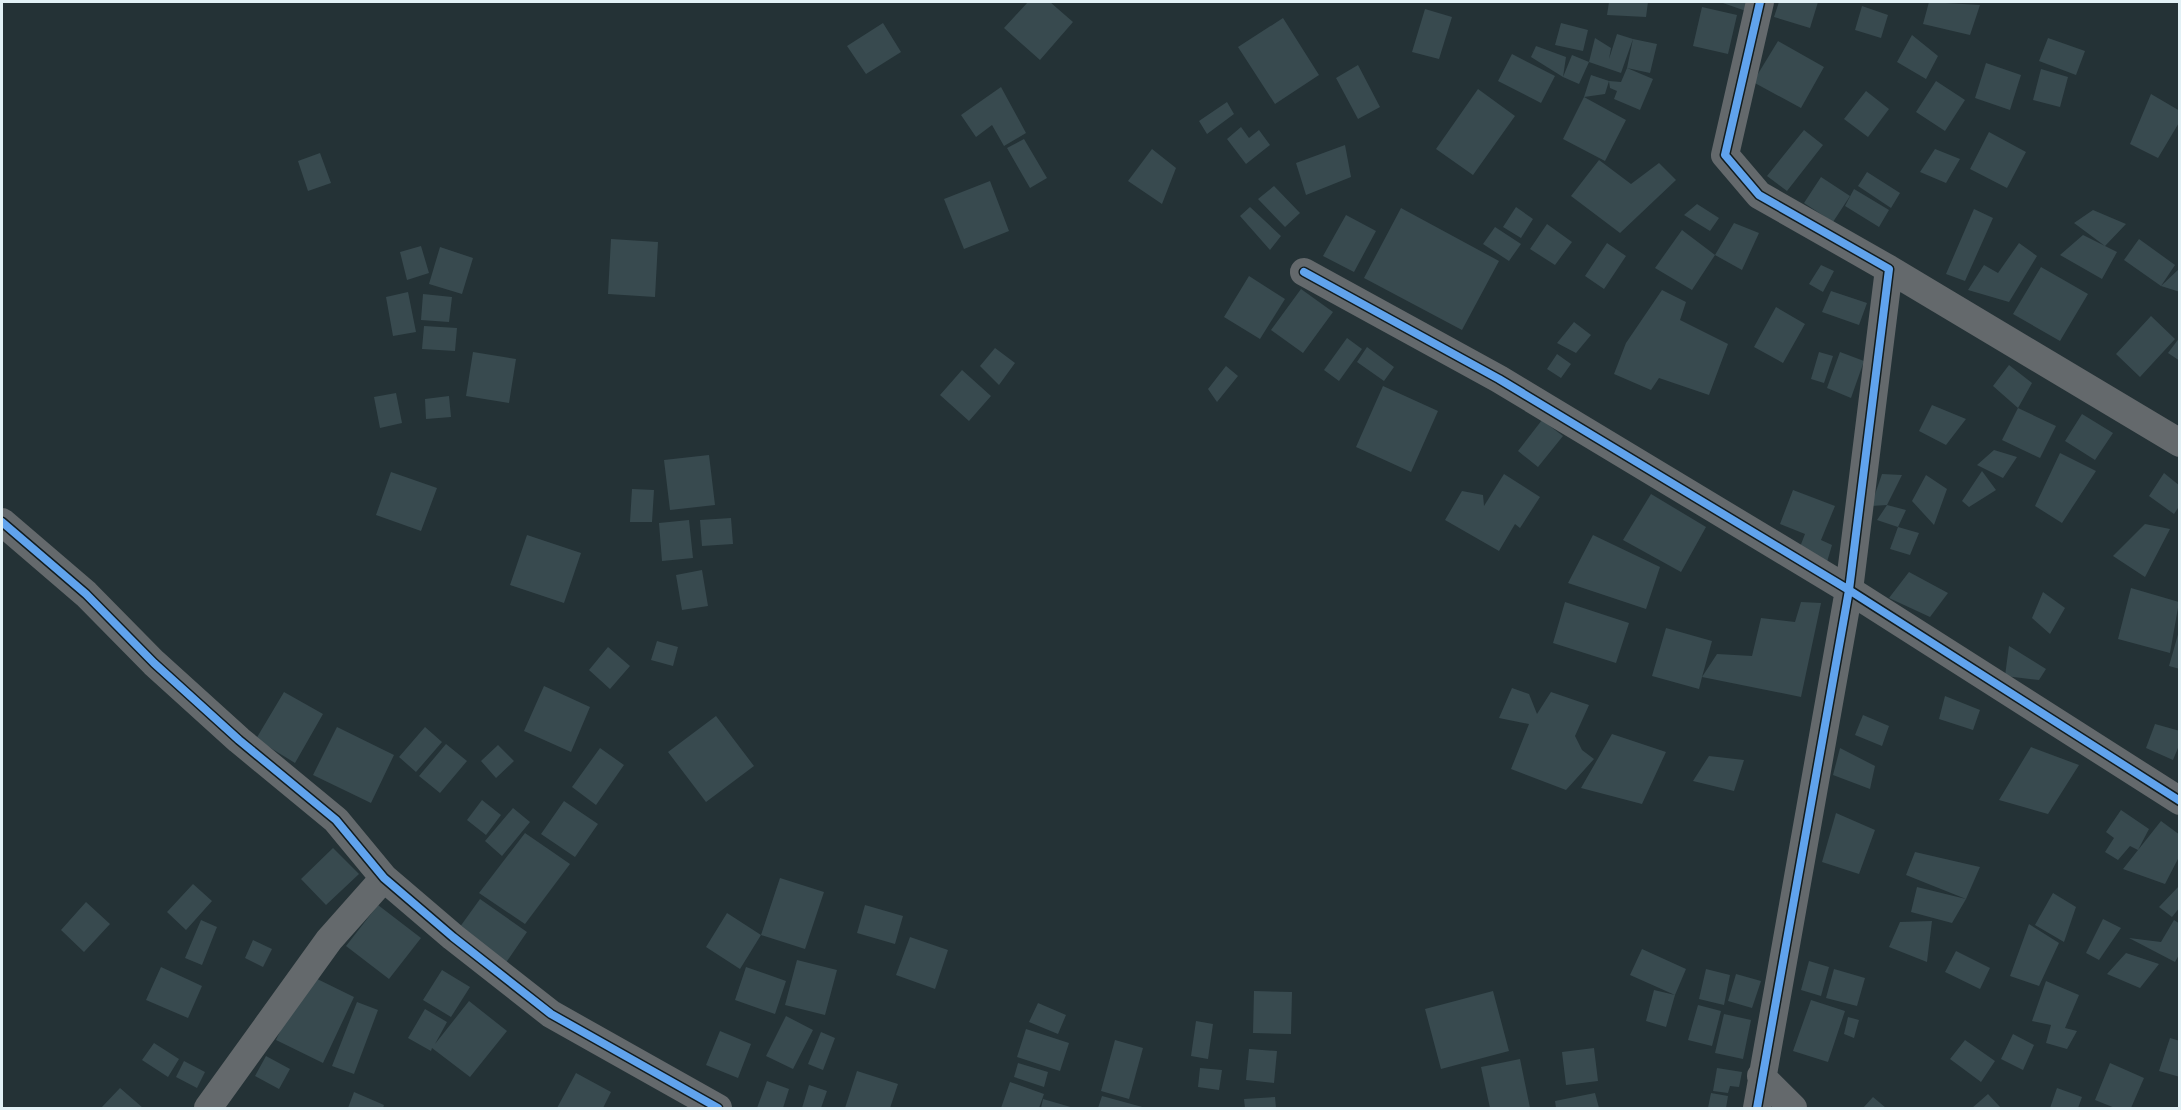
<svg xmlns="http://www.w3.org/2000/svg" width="2181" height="1110" font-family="Barlow,sans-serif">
<rect width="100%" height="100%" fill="#243236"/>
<path fill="#384a4f" d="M1028 2H1050L1073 22 1040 60 1004 28Z
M1609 2H1648L1646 17 1607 15Z
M1720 2H1750L1746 11Z
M1779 2H1818L1810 28 1774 17Z
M1929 2 1980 5 1970 35 1923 24Z
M1862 6 1888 15 1881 38 1855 30Z
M1702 7 1737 15 1728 54 1693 46Z
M1425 9 1452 17 1439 59 1412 52Z
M1283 18 1319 75 1275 104 1238 47Z
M883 23 901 52 866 74 847 46Z
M1561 23 1588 30 1583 51 1555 45Z
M1617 34 1633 39 1621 73 1589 62 1595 38 1611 48 1609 59Z
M1912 35 1938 56 1926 79 1897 62Z
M2048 38 2085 51 2076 75 2039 61Z
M1633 39 1657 44 1650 73 1627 68 1653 79 1640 110 1614 99 1617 91 1610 88 1609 81 1621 82 1627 68Z
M1778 41 1824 67 1801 108 1753 82Z
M1536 46 1566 57 1563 77 1531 57Z
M1512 54 1555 76 1541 103 1498 81Z
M1572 55 1589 62 1579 84 1563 77Z
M1986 63 2021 75 2010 110 1975 98Z
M1358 65 1380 107 1358 119 1336 78Z
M2041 69 2068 77 2060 107 2033 100Z
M1591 75 1609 81 1605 94 1584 97Z
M1936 81 1965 100 1945 131 1916 112Z
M1001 87 1026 133 1004 146 992 125 976 137 961 115Z
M1478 89 1515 116 1473 175 1436 149Z
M1866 91 1889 109 1868 137 1844 119Z
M2151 94 2180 111V121L2158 158 2130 144Z
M1584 97 1626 120 1605 161 1563 139Z
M1227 102 1234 114 1207 134 1199 121Z
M1241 127 1249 138 1259 130 1270 145 1246 164 1227 139Z
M1804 130 1823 145 1787 191 1767 176Z
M1989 132 2026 152 2007 188 1970 169Z
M1024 139 1047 178 1030 188 1007 148Z
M1345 145 1351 177 1306 195 1296 163Z
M1152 149 1176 168 1162 204 1128 181Z
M1935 149 1960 159 1946 183 1920 172Z
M320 153 331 183 308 191 298 161Z
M1599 160 1631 184 1659 163 1676 180 1620 233 1571 196Z
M1867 172 1900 193 1891 208 1858 186Z
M1821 177 1850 196 1833 222 1804 203Z
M990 181 1009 231 964 249 944 199Z
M1274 186 1300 213 1285 227 1258 199Z
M1854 189 1889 210 1879 227 1845 206Z
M1697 204 1719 218 1710 231 1684 215Z
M1250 207 1281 236 1270 250 1240 216Z
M1516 207 1533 219 1521 238 1503 227Z
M1401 208 1499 261 1462 330 1364 278Z
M1974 209 1993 218 1965 281 1946 274Z
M2093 210 2126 224 2105 246 2074 223Z
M1346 215 1376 231 1354 272 1323 256Z
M1734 223 1759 233 1742 270 1715 255Z
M1547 224 1572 242 1555 265 1530 249Z
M1495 227 1521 244 1509 261 1483 244Z
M1682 230 1715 255 1692 290 1655 268Z
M2083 235 2117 252 2102 279 2060 255Z
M611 239 658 242 655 297 608 294Z
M2139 239 2175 265 2161 286 2180 268V292L2161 286 2124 260Z
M1607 243 1626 256 1604 289 1585 276Z
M2019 243 2037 256 2009 302 1968 290 1984 265 1998 273Z
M421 246 429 273 407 280 400 252Z
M440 247 473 258 462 294 429 284Z
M1821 265 1834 271 1823 292 1809 284Z
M2041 267 2088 294 2060 341 2013 314Z
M1249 276 1285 299 1260 339 1224 317Z
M1301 289 1333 312 1303 353 1271 330Z
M1662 290 1686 302 1680 320 1728 344 1709 395 1659 378 1651 390 1614 374 1626 343Z
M1831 291 1867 303 1859 325 1822 312Z
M408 292 416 332 393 336 386 297Z
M423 294 452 297 449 322 421 320Z
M1776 307 1805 324 1783 363 1754 347Z
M2151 316 2175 339 2140 377 2116 354Z
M1574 322 1591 335 1576 353 1557 343Z
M424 326 457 328 455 351 422 349Z
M2180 337V361L2168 353Z
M1347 338 1362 349 1339 381 1324 370Z
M1367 347 1394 367 1384 381 1357 362Z
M995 348 1015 363 999 385 980 366Z
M473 352 516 359 509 403 466 396Z
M1819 352 1833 356 1824 383 1811 379Z
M1840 352 1864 361 1851 398 1827 388Z
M1557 354 1571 364 1561 378 1547 369Z
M2009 365 2032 383 2018 408 1993 386Z
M1226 366 1238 376 1217 402 1208 389Z
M962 370 991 396 969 421 940 395Z
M1383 386 1438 411 1411 472 1356 447Z
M396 393 402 423 380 428 374 397Z
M449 396 451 417 426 419 425 399Z
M1932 405 1966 419 1946 445 1919 431Z
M2018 408 2056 426 2040 458 2002 440Z
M2082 414 2113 433 2095 460 2065 441Z
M1542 420 1563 436 1538 467 1518 451Z
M1994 450 2017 457 2003 478 1977 465Z
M2060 453 2096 471 2062 523 2035 506Z
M709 455 715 505 670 510 664 460Z
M1982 471 1996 490 1969 507 1962 501Z
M391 472 437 488 421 531 376 515Z
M2164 473 2180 486V505L2174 514 2149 496Z
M1504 474 1540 497 1520 528 1515 524 1499 551 1445 520 1462 491 1483 495 1484 506Z
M1882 474 1902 475 1887 505 1906 510 1898 527 1877 520 1887 505 1871 506Z
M1926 475 1947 489 1934 525 1912 501Z
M632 489 654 490 652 522H630Z
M1793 490 1835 506 1821 540 1832 545 1827 562 1798 552 1805 534 1780 524Z
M1651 494 1706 527 1681 572 1623 540Z
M731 518 733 544 702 546 700 520Z
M689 520 693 558 662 561 659 523Z
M2145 524 2170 529 2145 577 2113 556Z
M1898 527 1919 533 1910 555 1890 549Z
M527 535 581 553 564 603 510 585Z
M1593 535 1660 567 1646 609 1568 583Z
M702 570 708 606 682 610 676 575Z
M1909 572 1948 593 1930 617 1889 598Z
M2131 588 2179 602 2170 653 2118 639Z
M2043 592 2065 608 2050 634 2032 618Z
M1565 602 1629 623 1616 663 1553 643Z
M1801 602 1821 603 1801 697 1702 677 1699 689 1652 676 1666 628 1712 641 1702 677 1717 654 1752 656 1761 618 1795 622Z
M2179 631 2180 632V669L2169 666Z
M657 641 678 647 673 666 651 660Z
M2009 646 2046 669 2039 680 2005 676Z
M608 647 630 666 610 689 589 670Z
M544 686 590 707 571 752 524 731Z
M1512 688 1529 694 1537 714 1551 692 1589 705 1575 736 1582 750 1594 759 1566 790 1511 769 1529 724 1499 718Z
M284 692 323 714 295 763 256 739Z
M1945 696 1980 710 1973 730 1939 719Z
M1863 715 1889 726 1882 746 1855 735Z
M716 716 754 766 706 802 668 752Z
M2155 724 2180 731V743L2173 760 2146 748Z
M337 727 394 755 371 803 313 775Z
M425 727 442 742 416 772 399 757Z
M1612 734 1666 752 1642 804 1581 788Z
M446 744 467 761 440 793 419 776Z
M498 745 514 761 496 778 481 761Z
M2031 747 2079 765 2048 814 1999 800Z
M600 748 624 765 596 805 572 787Z
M1840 748 1875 766 1870 789 1833 775Z
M1709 756 1744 760 1734 791 1693 781Z
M482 800 501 815 486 835 467 820Z
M564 801 598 824 575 857 541 834Z
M513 808 530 822 502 856 485 841Z
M2121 810 2149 829 2138 850 2130 846 2118 860 2105 852 2114 838 2106 832Z
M1836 813 1875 830 1859 874 1822 862Z
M2161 821 2180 835V855L2165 884 2123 869Z
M525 833 570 864 525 924 479 893Z
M333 848 359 874 326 905 301 879Z
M1915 852 1980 867 1966 899 1906 875Z
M780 878 824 892 805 949 761 935 740 969 706 947 727 913 761 935Z
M193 884 212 901 186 930 167 912Z
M2180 885V907L2172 917 2159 907Z
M1917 887 1966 899 1952 923 1911 912Z
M2053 893 2076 907 2064 942 2035 925Z
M480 899 527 932 505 964 457 931Z
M86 902 110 924 84 952 61 930Z
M378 905 421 938 389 979 346 946Z
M865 905 903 916 895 944 857 933Z
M2103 919 2121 928 2099 960 2086 953Z
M201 920 217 927 202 965 185 958Z
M2174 920 2180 924V953L2175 962 2129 938 2161 942Z
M1932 921 1927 962 1889 947 1900 922Z
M2029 924 2059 943 2039 986 2010 976Z
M910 937 948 950 935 989 896 975Z
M253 940 272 949 263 967 245 958Z
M1642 949 1686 969 1675 995 1630 975Z
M1956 951 1990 968 1980 989 1945 972Z
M2126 953 2159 964 2140 988 2107 974Z
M797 960 837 970 825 1015 785 1005Z
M1809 961 1829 967 1821 996 1801 990Z
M161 967 202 986 188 1018 146 1000Z
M746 967 786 981 775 1014 735 1000Z
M1706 969 1730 975 1724 1005 1699 999Z
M1834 969 1865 978 1857 1006 1826 998Z
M442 970 470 987 451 1017 423 1000Z
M307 974 354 997 323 1063 276 1040Z
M1736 974 1761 981 1752 1008 1728 1001Z
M2046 981 2079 995 2065 1028 2077 1031 2067 1049 2046 1043 2051 1025 2032 1021Z
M1654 990 1675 995 1666 1027 1646 1021Z
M1254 991 1292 992 1291 1034 1253 1033Z
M1493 991 1509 1051 1441 1069 1425 1009Z
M1811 1000 1845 1011 1828 1062 1793 1051Z
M469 1001 507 1031 470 1077 432 1048 431 1051 408 1038 425 1009 447 1022 435 1044Z
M357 1002 378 1010 354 1074 332 1066Z
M1038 1003 1066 1015 1058 1034 1029 1022Z
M1698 1005 1721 1011 1712 1046 1688 1040Z
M1724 1014 1751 1020 1743 1059 1715 1053Z
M786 1016 813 1030 793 1069 766 1056Z
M1848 1017 1859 1020 1854 1038 1844 1034Z
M1196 1021 1213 1024 1208 1059 1191 1056Z
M1026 1029 1069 1043 1060 1071 1017 1057Z
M720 1031 751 1044 738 1078 706 1065Z
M821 1032 835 1038 823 1070 808 1064Z
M2013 1034 2034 1045 2023 1070 2001 1059Z
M2170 1038 2180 1041V1077L2159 1071Z
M1115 1040 1143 1048 1129 1099 1101 1091Z
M1965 1040 1995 1061 1981 1082 1950 1059Z
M154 1043 179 1059 168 1077 142 1060Z
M1594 1048 1598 1081 1566 1085 1562 1052Z
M1249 1049 1277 1051 1274 1083 1246 1080Z
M266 1056 290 1069 279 1089 255 1076Z
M1520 1059 1530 1108H1490L1481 1067Z
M184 1061 205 1072 197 1088 176 1077Z
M1018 1063 1048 1072 1044 1087 1014 1077Z
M2110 1063 2144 1078 2131 1108H2115L2095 1100Z
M1200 1068 1222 1070 1219 1090 1198 1087Z
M1717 1068 1742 1072 1739 1087 1730 1086 1728 1093 1713 1091Z
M857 1071 898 1084 890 1108H845Z
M576 1073 611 1092 603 1108H557Z
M767 1081 789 1089 783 1108H757Z
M1010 1082 1044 1094 1039 1108H1001Z
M809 1085 827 1091 821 1108H802Z
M120 1088 143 1108H101Z
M2057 1088 2082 1097 2078 1108H2050Z
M354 1092 384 1105 383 1108H348Z
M1595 1093 1599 1108H1556L1555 1101Z
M1711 1093 1728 1096 1726 1108H1708Z
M1988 1094 2001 1108H1972Z
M1102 1096 1146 1108H1098Z
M1275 1097 1276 1108H1245L1244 1099Z
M1873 1097 1886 1108H1863Z
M1043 1099 1074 1108H1041Z"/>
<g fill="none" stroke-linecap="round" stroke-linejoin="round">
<path stroke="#64696c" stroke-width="28" d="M1889 269 2180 443
M1304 272 1499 379 1849 590 2180 801
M2 522 86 594 154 663 239 740 336 820 384 878 453 937 551 1014 718 1108
M1761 1076 1793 1108
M208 1108 329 940 384 878
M1757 1108 1849 590 1889 269 1759 195 1725 155 1760 2"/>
<g stroke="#111c1f" stroke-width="11">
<path id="cycleway" d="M1304 272 1499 379 1849 590 2180 801
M2 522 86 594 154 663 239 740 336 820 384 878 453 937 551 1014 718 1108
M1757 1108 1849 590 1889 269 1759 195 1725 155 1760 2"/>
</g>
<use href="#cycleway" stroke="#60a3ed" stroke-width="8"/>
</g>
<rect width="2181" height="1110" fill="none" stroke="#e2f1f6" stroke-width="6"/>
</svg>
